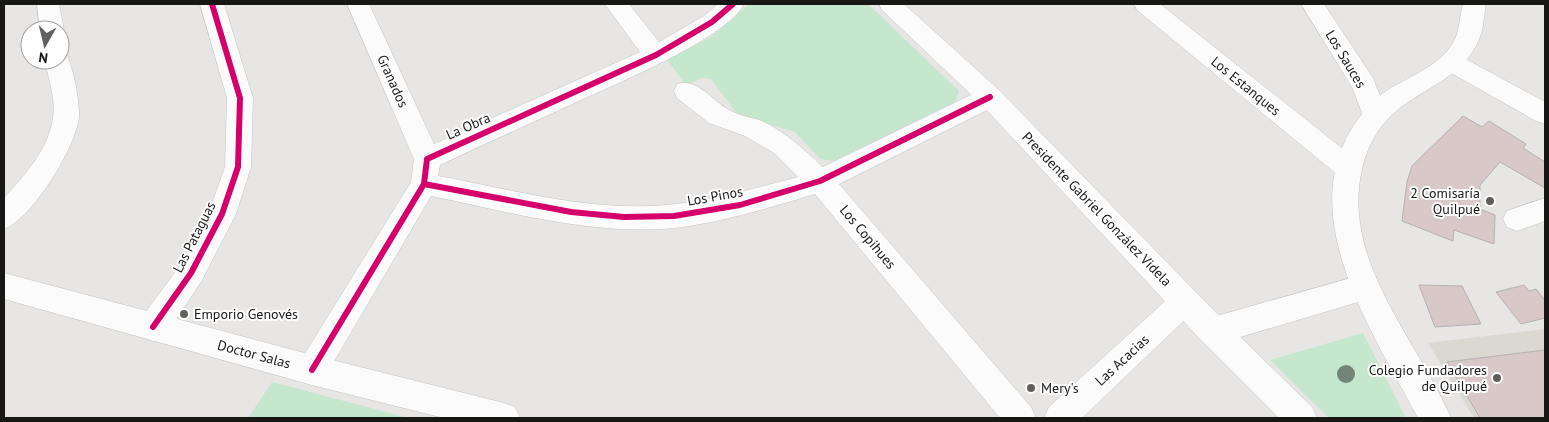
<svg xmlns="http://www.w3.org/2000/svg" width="1549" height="422" font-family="'PT Sans',sans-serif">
<rect width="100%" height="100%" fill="#e7e6e5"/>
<path fill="#dbd8d2" d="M1545 329V418H1474L1428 343Z"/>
<path fill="#c5e7cd" d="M749 4H868L959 91 955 102 834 161 820 159 795 132 738 115 711 79 702 78 686 85 667 60 711 37Z
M1363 333 1406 418H1329L1270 360Z
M272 382 409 418H248Z"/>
<path fill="#d9c8c8" stroke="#b3b2b1" d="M1463 116 1482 127 1489 121 1526 144 1523 148 1545 162V188L1500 162 1480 185V209L1495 215 1494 244 1454 230 1453 241 1402 221 1407 182 1412 166Z
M1419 285 1462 286 1481 324 1435 327Z
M1524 285 1529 291 1536 289 1545 300V318L1521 324 1496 292Z
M1545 350V418H1480L1447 362Z"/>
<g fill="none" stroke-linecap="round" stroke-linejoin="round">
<g stroke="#c4c3c2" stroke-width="1">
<path id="minor" d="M200 4H224L253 98 251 167 236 214 201 282 164 337 153 341 142 337 138 327 142 317 181 264 209 212 225 167 227 98Z
M347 4H369L434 144 640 52 605 4H629L659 42 704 16 718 4H744C727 39 606 88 568 106 525 126 482 145 440 165L438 176C515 190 597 214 676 204 718 199 757 188 798 177L774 153 745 136 709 123 677 98 674 91 677 84C697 78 710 98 726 108 736 115 750 117 762 121 786 132 804 150 823 167L981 90 990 87 999 90 1003 97 999 104 839 184 1031 407 1036 418H1000L815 194C768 208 723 222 675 228 593 236 510 212 431 196L323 380 312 385 301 380 297 370 301 360 411 182 414 159Z
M1134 4H1160L1357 160 1361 168 1357 176 1348 179 1339 176 1137 10Z
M1301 4H1324L1373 78 1388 116 1384 123 1375 126 1366 123 1352 87Z
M1453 54 1462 57 1545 102V124L1536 121 1444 69 1441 63 1444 57Z
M1545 198V221L1517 231 1507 227 1503 219 1507 211Z
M1365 274 1375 278 1380 287 1375 296 1365 300 1213 345 1202 341 1198 331 1202 321 1213 317Z
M1185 288 1195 292 1200 301 1195 310 1082 418H1044L1049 407 1175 292Z"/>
</g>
<g stroke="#c4c3c2" stroke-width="1">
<path id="major" d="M37 4H59L64 30 60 36V30H40Z
M879 4H904L999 90 1224 321 1312 407 1317 418H1279L1202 341 981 104 882 10Z
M1463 4H1486C1484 14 1484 24 1481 34 1469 70 1437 83 1408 102 1383 119 1369 140 1362 169 1341 261 1417 339 1451 418H1418C1377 340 1301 228 1346 139 1355 122 1366 106 1382 94 1407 76 1446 66 1457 34 1460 24 1460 14 1463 4Z
M60 52 66 54C73 66 80 102 79 117 76 147 32 219 4 229V198C25 175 49 149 53 117 56 99 48 78 45 60H60Z
M4 273 312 355 504 403 515 407 520 418H444L312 385 4 299Z"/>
</g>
<use href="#minor" fill="#fbfbfb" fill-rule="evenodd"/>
<use href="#major" fill="#fbfbfb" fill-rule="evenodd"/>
<g stroke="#fff" stroke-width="9">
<path id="cycleway" d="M424 184 571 212 624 217 674 216 740 205 820 181 990 97
M153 327 191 273 222 214 238 167 240 98 212 4
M312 370 424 184 427 159 656 55 712 22 733 4"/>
</g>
<use href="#cycleway" stroke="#d6006c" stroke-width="6"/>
</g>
<circle fill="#738478" cx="1346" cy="374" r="9"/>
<g fill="#605f5e" stroke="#fff" stroke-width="2">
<circle cx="1490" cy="201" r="5"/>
<circle cx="184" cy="314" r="5"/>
<circle cx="1497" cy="378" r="5"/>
<circle cx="1031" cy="388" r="5"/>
</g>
<g text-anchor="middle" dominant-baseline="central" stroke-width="4" stroke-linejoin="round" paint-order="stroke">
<g font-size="14" fill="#171716" stroke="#fff">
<text transform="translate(1346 59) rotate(59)">Los Sauces</text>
<text transform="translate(393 81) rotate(66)">Granados</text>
<text transform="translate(1246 86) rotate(39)">Los Estanques</text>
<text transform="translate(468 126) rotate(-24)">La Obra</text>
<text transform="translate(715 196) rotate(-10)">Los Pinos</text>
<text transform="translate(1097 209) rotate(46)">Presidente Gabriel González Videla</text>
<text transform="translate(194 237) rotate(-63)">Las Pataguas</text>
<text transform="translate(868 237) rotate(50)">Los Copihues</text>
<text transform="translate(254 354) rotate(15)">Doctor Salas</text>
<text transform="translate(1122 360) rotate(-43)">Las Acacias</text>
</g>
<g font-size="14" fill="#171716" stroke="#fff" text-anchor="end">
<text x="1480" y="193">2 Comisaría<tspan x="1480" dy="16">Quilpué</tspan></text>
<text x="194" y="314" text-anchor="start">Emporio Genovés</text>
<text x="1487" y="370">Colegio Fundadores<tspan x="1487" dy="16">de Quilpué</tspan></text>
<text x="1041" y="388" text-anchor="start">Mery's</text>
</g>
</g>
<rect width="1549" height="422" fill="none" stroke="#171716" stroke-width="10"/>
<g transform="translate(45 45) rotate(188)"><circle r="24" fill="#ffffff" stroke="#a2a2a2"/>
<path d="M0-4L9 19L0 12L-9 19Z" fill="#605f5e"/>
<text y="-8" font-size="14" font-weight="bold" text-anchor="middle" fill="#171716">N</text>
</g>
</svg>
